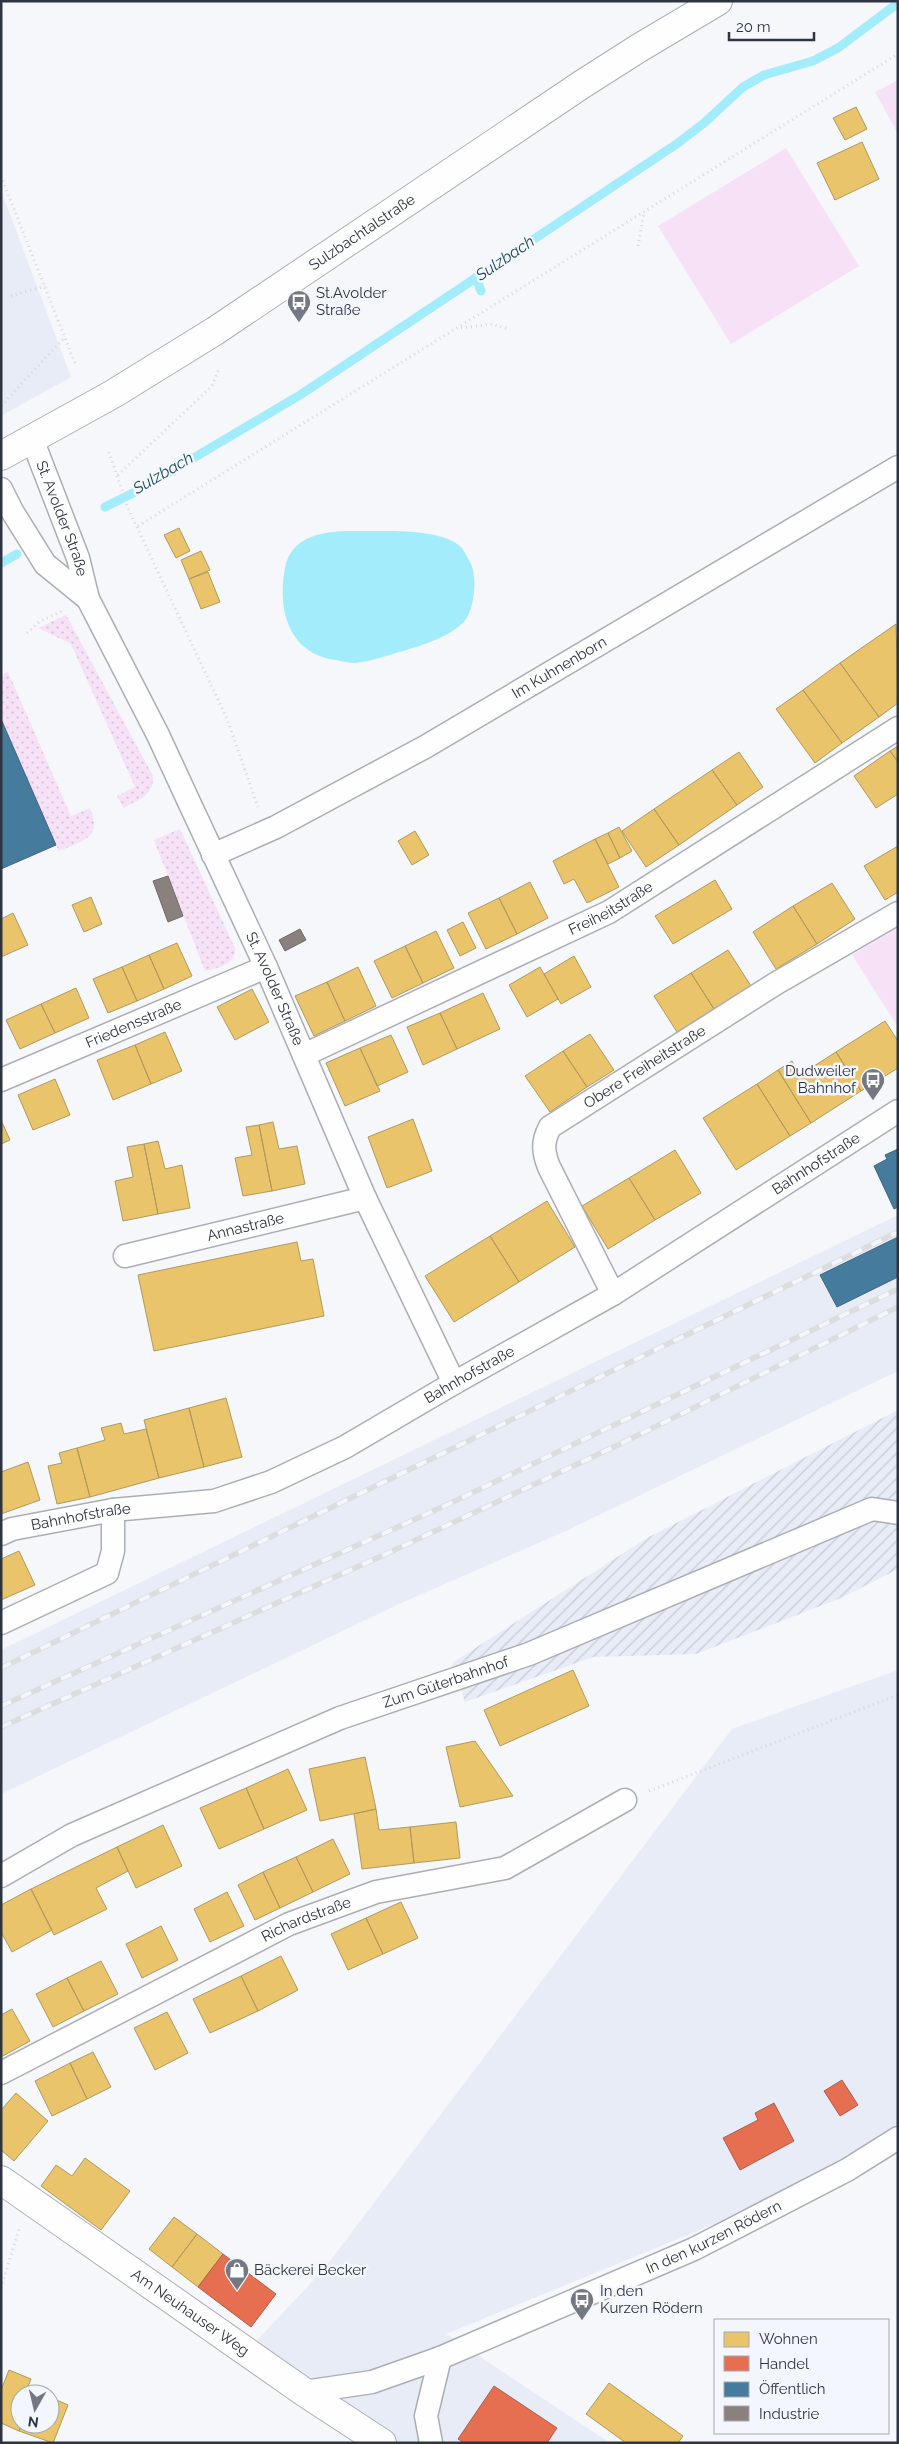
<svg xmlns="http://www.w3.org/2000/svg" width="899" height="2444" font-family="Raleway,sans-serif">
<defs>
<pattern id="industrial-furrows" width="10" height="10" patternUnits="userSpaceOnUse" patternTransform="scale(1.25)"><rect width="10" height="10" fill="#e8ecf7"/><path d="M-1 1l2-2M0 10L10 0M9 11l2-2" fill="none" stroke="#c7cbd5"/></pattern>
<pattern id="grass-dots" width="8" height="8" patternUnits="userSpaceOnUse" patternTransform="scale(1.25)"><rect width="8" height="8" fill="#f7e1f7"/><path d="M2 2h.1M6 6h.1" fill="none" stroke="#d4c2d5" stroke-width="1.8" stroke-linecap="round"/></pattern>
</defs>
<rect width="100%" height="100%" fill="#f5f7fa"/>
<path fill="#e8ecf7" d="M1 190 71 377 1 416Z
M898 1215V1371L568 1530 399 1604 1 1794V1650Z
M898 1670V2149L446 2334 610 2443H382L246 2352 324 2269 732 1729Z"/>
<path fill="url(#industrial-furrows)" d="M898 1410V1569L841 1598 696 1654 593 1657 465 1702 452 1663 647 1538Z"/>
<path fill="url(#grass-dots)" d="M66 615 153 776C154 796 139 799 124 808L117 796 135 787 71 644 38 628Z
M8 672 71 816 90 808C103 838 83 841 59 851L1 719V675Z
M180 829 235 948C236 965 219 967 205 971L154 840Z"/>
<path fill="#f7e1f7" d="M898 80V134L875 92Z
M786 148 859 266 731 344 658 226Z
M898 928V1027L852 955Z"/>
<path fill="#a2ecfb" d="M347 531C377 532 438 526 461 547 464 550 467 557 469 560 478 575 475 605 466 619 455 635 421 646 403 651 388 655 370 662 355 663 349 663 342 661 336 660 289 654 277 610 285 568 291 537 320 532 347 531Z"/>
<path fill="#e9c46a" stroke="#b1995e" d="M856 107 867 129 845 140 833 118Z
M862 142 879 179 835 200 817 163Z
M179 528 190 551 176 558 164 535Z
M201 551 210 570 189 579 181 560Z
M208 572 220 602 201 609 189 579Z
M896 624 898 703 879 717 840 663Z
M840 663 879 717 842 743 803 690Z
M803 690 842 743 815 763 776 709Z
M898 746V762L890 751Z
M890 751 898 762V794L876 808 854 776Z
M739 752 763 787 737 805 712 770Z
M712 770 737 805 679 845 654 809Z
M654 809 679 845 646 867 622 831Z
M619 827 632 851 620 858 608 833Z
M415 831 429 855 412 865 398 841Z
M608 833 620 858 608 864 595 839Z
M595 839 619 887 587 903 574 879 564 884 553 861Z
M898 846V892L885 900 864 866Z
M715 880 732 909 673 944 655 916Z
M530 882 548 918 517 934 499 898Z
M832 883 855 919 817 944 793 906Z
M91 897 102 924 84 932 72 905Z
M499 898 517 934 486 949 468 913Z
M793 906 817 944 776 969 753 932Z
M13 913 28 945 1 957V919Z
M463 922 476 948 460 956 447 930Z
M436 931 454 968 423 983 405 946Z
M177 943 192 976 164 989 149 955Z
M405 946 423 983 392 998 374 961Z
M728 950 751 986 714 1009 691 973Z
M149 955 164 989 137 1001 122 967Z
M574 956 591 987 561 1004 544 974Z
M122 967 137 1001 108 1013 93 979Z
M358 967 376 1006 345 1021 327 982Z
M540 967 558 999 527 1017 509 985Z
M691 973 714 1009 677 1032 654 996Z
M327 982 345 1021 314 1036 295 996Z
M76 988 89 1018 55 1033 41 1004Z
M252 989 269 1022 235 1040 217 1007Z
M483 993 500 1029 457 1049 440 1013Z
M41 1004 55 1033 20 1049 6 1020Z
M440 1013 457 1049 423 1065 407 1027Z
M885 1021 898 1041V1068L861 1091 836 1052Z
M165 1032 182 1071 151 1084 135 1045Z
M590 1034 614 1070 587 1087 563 1051Z
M391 1035 408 1072 377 1086 360 1048Z
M135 1045 151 1084 113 1100 97 1060Z
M360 1048 380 1091 345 1106 326 1063Z
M563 1051 587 1087 550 1112 525 1076Z
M836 1052 861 1091 811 1123 778 1070 792 1061 800 1075Z
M778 1070 811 1123 790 1136 757 1084Z
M55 1079 70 1115 33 1130 18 1095Z
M757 1084 790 1136 736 1170 703 1118Z
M413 1119 432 1171 387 1188 368 1137Z
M1 1120 10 1140 1 1144Z
M273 1122 279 1149 297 1146 305 1184 272 1191 259 1125Z
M259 1125 272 1191 243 1196 235 1158 252 1155 246 1127Z
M158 1141 165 1169 182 1165 190 1208 158 1214 144 1144Z
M144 1144 158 1214 123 1221 115 1181 133 1177 127 1147Z
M675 1150 701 1193 655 1220 629 1178Z
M629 1178 655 1220 608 1249 582 1206Z
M547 1201 575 1247 519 1282 490 1236Z
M490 1236 519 1282 454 1322 425 1276Z
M297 1242 301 1261 313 1259 324 1316 154 1351 138 1275Z
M226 1398 242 1457 204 1467 189 1408Z
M189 1408 204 1467 159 1478 144 1420Z
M121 1423 124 1434 146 1429 159 1478 90 1497 77 1448 105 1440 101 1428Z
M77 1448 90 1497 57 1504 48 1466 62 1463 59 1453Z
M28 1462 40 1500 1 1514V1472Z
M19 1551 35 1585 1 1600V1559Z
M573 1670 589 1706 500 1746 484 1710Z
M475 1741 513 1796 460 1807 446 1747Z
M365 1757 376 1809 320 1821 309 1769Z
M288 1769 307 1810 264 1829 246 1788Z
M246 1788 264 1829 219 1849 200 1808Z
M376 1809 379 1830 410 1827 414 1863 362 1869 354 1814Z
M456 1822 460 1858 414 1863 410 1827Z
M163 1825 182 1866 136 1888 117 1847Z
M333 1839 350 1874 313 1892 296 1857Z
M117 1847 128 1871 96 1888 107 1909 54 1935 31 1889Z
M296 1857 313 1892 280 1908 263 1872Z
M263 1872 280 1908 255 1920 238 1885Z
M31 1889 52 1930 12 1952 1 1932V1905Z
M227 1892 244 1926 210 1942 194 1909Z
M401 1902 418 1938 383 1954 366 1918Z
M366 1918 383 1954 348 1970 331 1934Z
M161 1926 178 1960 142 1978 126 1944Z
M281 1956 298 1990 258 2011 241 1976Z
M101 1961 118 1994 84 2011 67 1978Z
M241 1976 258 2011 210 2033 193 1999Z
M67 1978 84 2011 53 2027 36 1994Z
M12 2009 30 2041 1 2057V2015Z
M167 2012 188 2053 155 2070 134 2028Z
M93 2052 111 2087 87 2099 70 2063Z
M70 2063 87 2099 52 2116 35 2081Z
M16 2093 48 2121 14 2161 1 2150V2110Z
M85 2158 130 2191 101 2230 41 2186 56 2165 72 2176Z
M174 2217 197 2234 172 2267 149 2249Z
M197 2234 223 2254 198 2287 172 2267Z
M9 2370 31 2379 25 2394H20V2424H22L19 2431 1 2423V2390Z
M609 2383 683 2436 678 2443H626L586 2414Z
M50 2397 68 2405 53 2443 19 2431 22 2424H50Z"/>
<path fill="#e76f51" stroke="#b05d4c" d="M842 2080 858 2105 840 2116 824 2091Z
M774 2103 794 2141 740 2170 723 2138 758 2120 755 2113Z
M223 2254 276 2294 251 2327 198 2287Z
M494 2386 557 2428 547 2443H464L458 2439Z"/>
<path fill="#457b9d" stroke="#3e6681" d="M1 719 56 845 1 869Z
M898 1149V1207L894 1209 874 1166 887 1159 885 1155Z
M898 1237V1277L837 1307 820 1275Z"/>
<path fill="#8a817c" stroke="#6f6a6a" d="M168 876 183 916 168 922 153 881Z
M300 929 306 940 285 951 279 940Z"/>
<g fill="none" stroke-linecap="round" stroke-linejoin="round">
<path stroke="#a2ecfb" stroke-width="9" d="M476 277 481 291
M105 507 143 488 300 395 678 143 704 123 743 87 764 75 813 61 838 48 898 3
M1 563 17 554"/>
<g stroke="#abaeb5" stroke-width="25">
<g id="street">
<path id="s1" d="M32 439 78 558 88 599 158 735 189 802 266 967 365 1198 454 1383"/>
<path d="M1 489 12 511 45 564 88 599"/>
<path id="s2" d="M213 855 276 827 425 747 898 467"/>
<path id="s3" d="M304 1055 609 912 898 728"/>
<path id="s4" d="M1 1080 266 967"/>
<path id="s5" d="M125 1256 365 1198"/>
<path id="s6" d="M613 1294 549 1167C543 1152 542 1142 550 1127L775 984 898 913"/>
<path id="s7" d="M1 1534 12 1529 113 1510 214 1501 271 1482 345 1447 454 1383 613 1294 898 1111"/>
<path d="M1 1623 107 1573 113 1551V1510"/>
<path id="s8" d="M1 1876 72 1835 340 1718 529 1654 872 1509 898 1513"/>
<path id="s9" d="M1 2073 289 1924 376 1892 505 1868 625 1800"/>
<path id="s10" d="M304 2392 372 2382 440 2358 694 2249 847 2170 898 2138"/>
<path d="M431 2443 426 2416 440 2358"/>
</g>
</g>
<g stroke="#abaeb5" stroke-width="30">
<g id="secondary">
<path id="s11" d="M1 456 113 394 215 331 581 85 639 48 718 1"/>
<path id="s12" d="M1 2180 304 2392 382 2443"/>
</g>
</g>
<path stroke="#d6d7d9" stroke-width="3" stroke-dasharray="1 4" stroke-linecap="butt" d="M1 176 76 366
M638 246 644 213
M11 296 45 286
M461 328 492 324 509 329
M1 406 65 337
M109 452 128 508 227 719 258 807
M118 475 212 386 219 369
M138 526 898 54
M27 633 39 622 62 611
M649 1791 898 1695
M1 2288 20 2226"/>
<use href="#street" stroke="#fefefe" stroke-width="22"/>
<use href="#secondary" stroke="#fefefe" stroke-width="28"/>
<g stroke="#dcddde" stroke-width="5.5">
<path id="rail" d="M1 1668 898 1232
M1 1706 451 1503 898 1289
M1 1727 386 1554 620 1444 898 1307"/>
</g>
<use href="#rail" stroke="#f3f6fc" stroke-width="4" stroke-dasharray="11" stroke-linecap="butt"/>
</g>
<defs>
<g id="bus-pin" transform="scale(1.25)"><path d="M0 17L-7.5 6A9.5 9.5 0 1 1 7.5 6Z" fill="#747882" stroke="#f3f6fc"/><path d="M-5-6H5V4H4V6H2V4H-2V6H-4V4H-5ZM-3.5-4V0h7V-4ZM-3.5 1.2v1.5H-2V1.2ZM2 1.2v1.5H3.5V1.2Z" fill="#fff"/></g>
<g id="shop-pin" transform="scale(1.25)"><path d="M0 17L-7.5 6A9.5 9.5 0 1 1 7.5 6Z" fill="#747882" stroke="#f3f6fc"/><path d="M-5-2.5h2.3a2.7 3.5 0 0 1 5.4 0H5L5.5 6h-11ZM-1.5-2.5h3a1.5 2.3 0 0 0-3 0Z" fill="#fff"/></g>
</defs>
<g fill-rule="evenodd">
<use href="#bus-pin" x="299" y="302"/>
<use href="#bus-pin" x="873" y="1080"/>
<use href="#shop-pin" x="237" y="2270"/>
<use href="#bus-pin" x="582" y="2300"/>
</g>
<g text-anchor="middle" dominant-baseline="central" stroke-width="5" stroke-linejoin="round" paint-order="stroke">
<g font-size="15" fill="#2f3441" stroke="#f3f6fc">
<text stroke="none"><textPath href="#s11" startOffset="425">Sulzbachtalstraße</textPath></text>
<text stroke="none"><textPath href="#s1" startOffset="85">St. Avolder Straße</textPath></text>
<text stroke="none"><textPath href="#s2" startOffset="394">Im Kuhnenborn</textPath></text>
<text stroke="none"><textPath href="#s3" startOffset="340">Freiheitstraße</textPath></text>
<text stroke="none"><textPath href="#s1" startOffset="602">St. Avolder Straße</textPath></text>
<text stroke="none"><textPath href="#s4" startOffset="144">Friedensstraße</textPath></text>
<text stroke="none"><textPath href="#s6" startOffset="296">Obere Freiheitstraße</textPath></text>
<text stroke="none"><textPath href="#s7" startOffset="908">Bahnhofstraße</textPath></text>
<text stroke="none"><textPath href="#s5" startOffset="124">Annastraße</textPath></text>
<text stroke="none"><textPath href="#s7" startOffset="502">Bahnhofstraße</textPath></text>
<text stroke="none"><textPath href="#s7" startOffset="82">Bahnhofstraße</textPath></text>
<text stroke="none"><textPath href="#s8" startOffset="486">Zum Güterbahnhof</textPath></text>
<text stroke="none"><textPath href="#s9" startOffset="342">Richardstraße</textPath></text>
<text stroke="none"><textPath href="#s10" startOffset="440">In den kurzen Rödern</textPath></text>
<text stroke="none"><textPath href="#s12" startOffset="231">Am Neuhauser Weg</textPath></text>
</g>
<g font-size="15" fill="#2f3441" stroke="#f3f6fc" text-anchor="start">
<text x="316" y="293">St.Avolder<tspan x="316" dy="17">Straße</tspan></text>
<text x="856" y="1071" text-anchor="end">Dudweiler<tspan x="856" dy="17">Bahnhof</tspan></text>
<text x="254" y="2270">Bäckerei Becker</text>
<text x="600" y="2291">In den<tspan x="600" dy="17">Kurzen Rödern</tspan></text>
</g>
<g font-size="16" font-style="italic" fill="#1b4a53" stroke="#f3f6fc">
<text transform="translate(505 258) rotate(-34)">Sulzbach</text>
<text transform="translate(163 473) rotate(-30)">Sulzbach</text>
</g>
</g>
<rect width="899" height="2444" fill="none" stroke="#2f3441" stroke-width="5"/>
<rect x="714" y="2319" width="175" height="115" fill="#f3f6fc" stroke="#a5a8b1"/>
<rect x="724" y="2332" width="25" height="15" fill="#e9c46a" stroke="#a5a8b1"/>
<text x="759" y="2344" font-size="15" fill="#2f3441">Wohnen</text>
<rect x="724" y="2356" width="25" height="15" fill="#e76f51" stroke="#a5a8b1"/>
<text x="759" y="2369" font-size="15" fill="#2f3441">Handel</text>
<rect x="724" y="2382" width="25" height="15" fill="#457b9d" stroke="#a5a8b1"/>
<text x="759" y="2394" font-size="15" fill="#2f3441">Öffentlich</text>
<rect x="724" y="2406" width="25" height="15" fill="#8a817c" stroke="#a5a8b1"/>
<text x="759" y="2419" font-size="15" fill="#2f3441">Industrie</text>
<g transform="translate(35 2409) rotate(188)"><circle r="24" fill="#f3f6fc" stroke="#a5a8b1"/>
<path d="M0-4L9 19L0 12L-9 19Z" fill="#747882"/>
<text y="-8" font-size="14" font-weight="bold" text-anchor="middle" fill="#2f3441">N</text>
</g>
<path d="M729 32v8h85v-8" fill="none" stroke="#2f3441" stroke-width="2.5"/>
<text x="736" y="32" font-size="15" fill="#2f3441" stroke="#f3f6fc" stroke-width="4" paint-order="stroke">20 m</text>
</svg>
